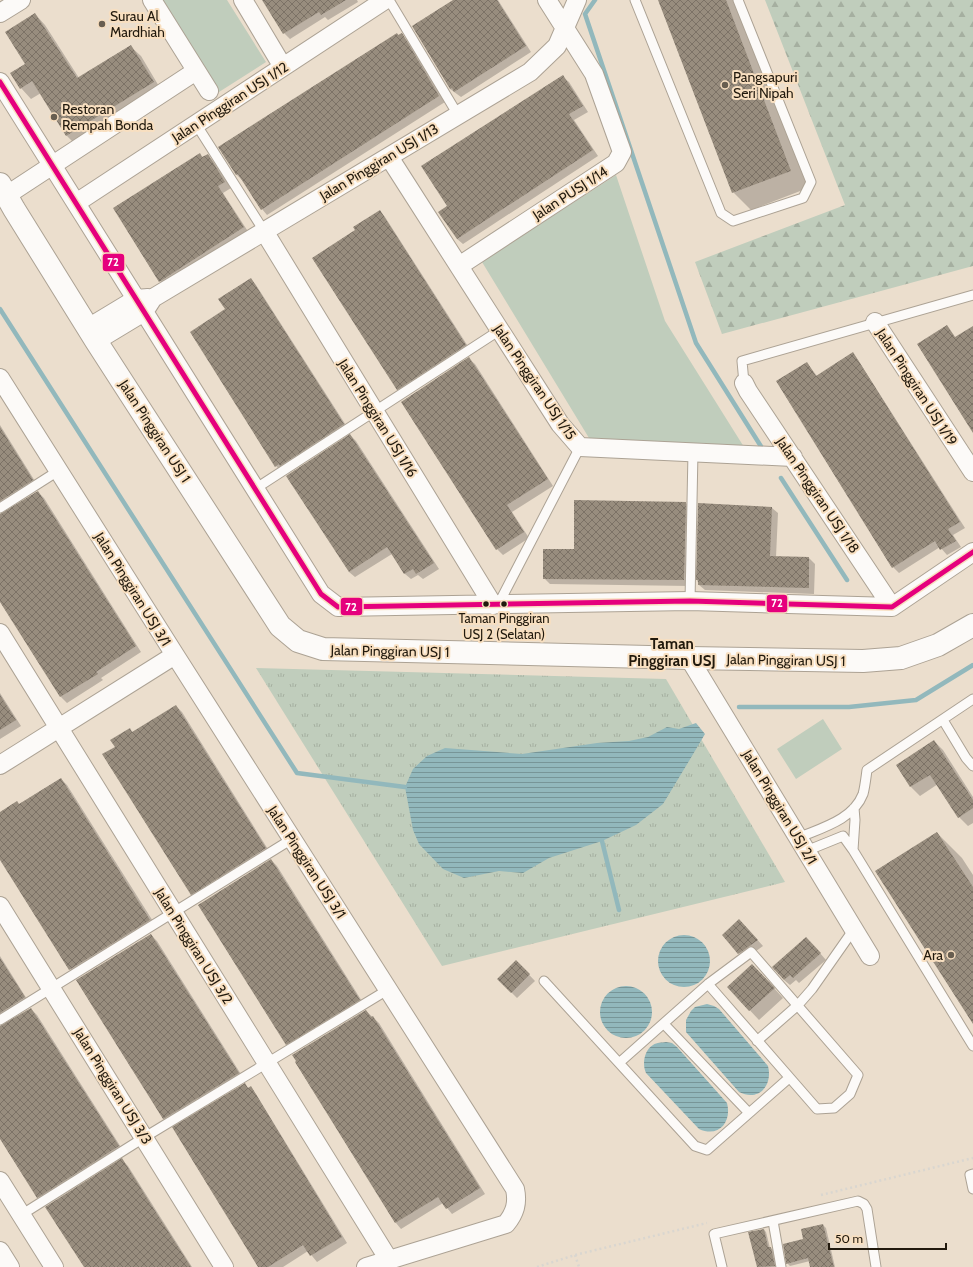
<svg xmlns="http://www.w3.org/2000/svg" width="973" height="1267" font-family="Cabin,sans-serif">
<defs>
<pattern id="grass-tufts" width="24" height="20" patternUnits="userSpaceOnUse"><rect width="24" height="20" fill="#c0cdbc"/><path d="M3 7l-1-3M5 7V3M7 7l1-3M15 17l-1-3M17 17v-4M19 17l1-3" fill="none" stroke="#a5afa0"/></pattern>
<pattern id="forest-firs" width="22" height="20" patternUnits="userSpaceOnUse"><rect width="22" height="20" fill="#c0cdbc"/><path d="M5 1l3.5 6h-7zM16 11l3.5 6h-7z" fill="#a5afa0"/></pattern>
<pattern id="water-rules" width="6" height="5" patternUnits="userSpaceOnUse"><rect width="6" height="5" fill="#92b8bc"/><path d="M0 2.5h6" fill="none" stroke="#779597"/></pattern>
<pattern id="building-cross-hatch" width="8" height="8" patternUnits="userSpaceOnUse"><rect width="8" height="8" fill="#988d7e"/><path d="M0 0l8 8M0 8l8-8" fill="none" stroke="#7c7266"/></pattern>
</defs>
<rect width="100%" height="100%" fill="#ebdecd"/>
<path fill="url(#grass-tufts)" d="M256 668 666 679 785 882 442 966Z"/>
<path fill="url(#forest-firs)" d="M765 0H973V266L722 334 695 262 845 205Z"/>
<path fill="#c0cdbc" d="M161 0H227L266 62 219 92Z
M616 175 665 321 744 447 589 438 482 262Z
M823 719 842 749 796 779 777 749Z"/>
<path fill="url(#water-rules)" d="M696 723 705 734 689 761 663 804 636 825 602 841 549 858 523 873 499 871 464 878 443 869 419 844 413 830 405 787 413 769 427 756 445 748 522 754 597 743 629 741 648 737 667 727 679 729Z
M658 961a26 26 0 1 1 52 0a26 26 0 1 1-52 0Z
M600 1012a26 26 0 1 1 52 0a26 26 0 1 1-52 0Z
M707 1004 714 1006 719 1009 768 1066C773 1085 759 1102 739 1092L686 1032V1020L691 1011 695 1007Z
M666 1042 672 1043 677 1047 727 1103C732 1122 719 1138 699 1129L646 1073C642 1065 644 1050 653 1045 657 1042 662 1043 666 1042Z"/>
<path fill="#0003" d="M264 0H357L358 2 328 20 325 17 290 39 284 33Z
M454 0H498L531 52 461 97 450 89Z
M660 0H736L808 188 751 210 733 192Z
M35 14 45 25 79 78 130 46 141 56 163 93 77 146 67 136 41 93 31 99 21 88Z
M401 34 407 40 445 102 267 215 262 209 242 180 236 174Z
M563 77 569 82 588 112 574 120 598 156 463 244 457 239 448 207Z
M200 154 203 158 208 155 213 161 231 188 223 193 249 233 166 287 160 281Z
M380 211 385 217 471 351 403 395 398 389Z
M251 279 256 285 349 430 282 472 276 466 226 310Z
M853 354 858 360 965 528 953 535 961 547 947 555 940 547 899 573 893 567 807 363 817 376Z
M469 359 475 364 553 486 512 512 529 538 503 555 497 549Z
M0 425 38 486 2 509 0 513Z
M350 435 356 441 439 569 423 579 418 575 411 579 405 574 392 554 355 577 349 572Z
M38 492 44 498 141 652 101 678 103 680 67 703 61 697 0 600V515Z
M686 503 691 509 690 586 550 584 544 578 575 550Z
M772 508 778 513 776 557 809 558 815 564 814 594 705 590 699 585 697 580Z
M0 693 21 726 0 739Z
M176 706 182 712 271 854 197 900 191 894 116 747 129 729 133 733Z
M934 741 943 750 973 797V823L968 826 959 817 938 784 920 796 911 787 897 765Z
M61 779 67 785 156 926 76 975 70 969 0 858V813L19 805Z
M937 833 962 858 973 875V1022Z
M271 860 277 866 365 1006 292 1050 287 1044Z
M745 926 763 946 745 959 739 953Z
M151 935 157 941 244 1079 169 1124 163 1119Z
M812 944 826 960 799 983 796 980 790 985 784 980Z
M0 956 30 1004 2 1021 0 1025Z
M516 961 535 981 517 998 498 979Z
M761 974 783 998 759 1020 728 987Z
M31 1009 37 1015 124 1152 44 1203 38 1197 0 1137V1026Z
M366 1011 379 1023 485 1194 452 1214 443 1203 401 1229 396 1223 296 1063Z
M245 1085 249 1089 250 1088 256 1094 347 1243 317 1262 308 1251 283 1267H259Z
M122 1160 128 1166 192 1267H86Z
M823 1225 826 1228 835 1267H811L810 1261 790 1266 787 1263 804 1240Z
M764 1230 766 1232 770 1248 774 1250 777 1267H758L750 1233Z"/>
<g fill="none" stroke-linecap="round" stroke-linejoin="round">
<path stroke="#92b8bc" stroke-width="4.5" d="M595 0 585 14 696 343 762 448
M0 309 297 773 405 787
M781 478 847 580
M739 707H849L916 700 973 665
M602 841 619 910"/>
</g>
<path fill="url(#building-cross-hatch)" d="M262 0H346L321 15 319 12 283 34Z
M453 0H497L526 46 454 92 452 88 450 89 412 26Z
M658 0H726L791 171 732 193Z
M35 13 77 78 131 45 154 82 66 136 32 81 20 89 10 73 25 64 5 32Z
M397 33 398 35 402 33 439 96 261 210 238 174 236 175 218 147Z
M563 75 583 106 569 114 593 150 457 239 438 212 447 206 421 166Z
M200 153 202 157 208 154 225 182 218 186 244 227 159 282 113 208Z
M380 210 466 345 397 390 312 258 355 230 353 227Z
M251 278 344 424 280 466 279 464 275 467 190 332 225 309 218 299Z
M947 325 955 337 973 326V433L917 344Z
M853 352 960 522 948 529 956 541 940 550 935 541 892 568 776 381 807 362 816 376Z
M469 357 548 479 507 505 524 532 496 550 401 402Z
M0 427 33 480 0 501Z
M350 434 434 563 416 574 413 569 404 574 387 547 349 572 286 476Z
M38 491 136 646 96 672 98 674 60 697 0 602V514Z
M574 500 686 502 684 580 543 579V549H574Z
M698 503 772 507 770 556 809 557V588L698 585V580H696Z
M0 695 16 720 0 730Z
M176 705 266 848 191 895 102 754 115 747 110 740 130 728 132 732Z
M934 740 973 800V808L958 818 930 775 910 787 896 765Z
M61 778 150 920 69 970 0 860V812L17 801 19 804Z
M937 832 973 887V1024L875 871Z
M271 859 360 1000 286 1045 198 905Z
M739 919 758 940 738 954 722 935Z
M151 934 239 1073 163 1119 76 980Z
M806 937 821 953 793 978 790 975 784 980 772 967Z
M0 958 25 997 0 1013Z
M516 960 530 974 511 993 497 979Z
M752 964 775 988 749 1011 727 987Z
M31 1008 119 1146 37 1198 0 1139V1026Z
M366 1010 371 1017 373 1016 480 1188 446 1209 438 1197 395 1223 295 1062 296 1061 292 1055Z
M245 1083 248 1088 251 1086 342 1237 310 1256 303 1245 268 1267H258L172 1127Z
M122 1158 150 1203 191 1267H84L45 1207Z
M823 1224 834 1267H810L808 1258 786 1264 783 1244 803 1239 801 1229Z
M764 1229 768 1247H771L775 1266 757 1267 748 1232Z"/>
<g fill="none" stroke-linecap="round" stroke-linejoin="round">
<g stroke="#aca294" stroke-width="11">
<path id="service" d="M389 0 458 115
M635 0 721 213 733 221 803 198 811 182 738 0
M196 124 264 231
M744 383 742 361 973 295
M255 489 500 330
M0 508 58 471
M690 601 693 452
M498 605 580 447
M943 720 966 758 973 766
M854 808 855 820 853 850 973 1046
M798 838C821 828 853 820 863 794 865 787 866 777 867 770L973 699
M806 851 843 836 853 850
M544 981 695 1146 707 1150 789 1078
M0 1020 292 839
M664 1024 749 1113
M757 1041 798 1005 812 989 854 929
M619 1063 708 984 751 952 858 1075 850 1094 834 1108 817 1109 708 984
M973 1174 970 1175 973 1189
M21 1215 145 1137 389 989
M773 1221 781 1267
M722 1267 714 1234 858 1201 864 1204 867 1209 876 1267"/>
</g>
<g stroke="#aca294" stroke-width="20">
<path id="minor" d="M152 0 209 91
M243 0 283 67
M0 13 21 0
M0 82 321 594 338 607 690 601 892 607 973 552
M389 157 560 424 580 447 793 457
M7 195 196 71
M76 203 385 0
M264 231 493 605
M459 266 616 163 622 152 594 74 547 0
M875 322 973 472
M88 328 136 299 148 298
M96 341 144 312 153 298 530 72 557 46 577 0
M0 378 175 655 515 1189C518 1203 515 1213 506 1224L366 1267
M744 383 748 391 892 607
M0 633 389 1260
M689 658 870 956
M0 765 175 655
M0 906 224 1267
M0 1181 54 1267
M0 1251 10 1267"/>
</g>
<g stroke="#aca294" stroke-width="24">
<path id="tertiary" d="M0 184 14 209 96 341 280 626 298 641 323 649 689 658 863 661 901 658 938 645 973 625"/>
</g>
<path stroke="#d9d6d0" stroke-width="2.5" stroke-dasharray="2 3" stroke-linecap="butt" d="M821 1195 973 1158
M575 1255 579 1267
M537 1267 575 1255 707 1223"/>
<use href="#service" stroke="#fcfaf8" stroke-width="9"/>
<use href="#minor" stroke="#fcfaf8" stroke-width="18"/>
<use href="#tertiary" stroke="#fcfaf8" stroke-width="22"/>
<g stroke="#f8dfc0" stroke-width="8">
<path id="bus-1" d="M0 82 321 594 338 607 690 601 892 607 973 552"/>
</g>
<use href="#bus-1" stroke="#e5007d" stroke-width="5"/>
</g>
<g fill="#685e50" stroke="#f8dfc0" stroke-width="1.5">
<circle cx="102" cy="24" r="4"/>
<circle cx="725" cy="85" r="4"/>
<circle cx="54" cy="117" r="4"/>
<circle cx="951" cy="955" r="4"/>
</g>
<g fill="#21190d" stroke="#f8dfc0" stroke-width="1.5">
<circle cx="486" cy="604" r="3.5"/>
<circle cx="504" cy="604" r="3.5"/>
</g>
<g text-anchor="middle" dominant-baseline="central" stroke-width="4" stroke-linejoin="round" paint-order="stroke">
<g font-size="13" fill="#21190d" stroke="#f8dfc0">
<text x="504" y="618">Taman Pinggiran<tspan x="504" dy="16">USJ 2 (Selatan)</tspan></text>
</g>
<g font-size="14" fill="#21190d" stroke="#f8dfc0" text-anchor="start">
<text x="110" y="16">Surau Al<tspan x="110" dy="16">Mardhiah</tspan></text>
<text x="733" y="77">Pangsapuri<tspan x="733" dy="16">Seri Nipah</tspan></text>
<text x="62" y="109">Restoran<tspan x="62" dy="16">Rempah Bonda</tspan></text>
<text x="943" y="955" text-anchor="end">Ara</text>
</g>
<g font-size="14" fill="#21190d" stroke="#f8dfc0">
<text transform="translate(230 102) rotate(-33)">Jalan Pinggiran USJ 1/12</text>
<text transform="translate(379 162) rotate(-31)">Jalan Pinggiran USJ 1/13</text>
<text transform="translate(570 193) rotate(-33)">Jalan PUSJ 1/14</text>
<text transform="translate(535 382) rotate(56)">Jalan Pinggiran USJ 1/15</text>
<text transform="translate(917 387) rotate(57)">Jalan Pinggiran USJ 1/19</text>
<text transform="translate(378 418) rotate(58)">Jalan Pinggiran USJ 1/16</text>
<text transform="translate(155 431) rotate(57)">Jalan Pinggiran USJ 1</text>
<text transform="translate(818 495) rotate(56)">Jalan Pinggiran USJ 1/18</text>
<text transform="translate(133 589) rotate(58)">Jalan Pinggiran USJ 3/1</text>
<text transform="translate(390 651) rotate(1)">Jalan Pinggiran USJ 1</text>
<text transform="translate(786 660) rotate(1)">Jalan Pinggiran USJ 1</text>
<text transform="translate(780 807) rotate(59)">Jalan Pinggiran USJ 2/1</text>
<text transform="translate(307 862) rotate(57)">Jalan Pinggiran USJ 3/1</text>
<text transform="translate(194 946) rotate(58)">Jalan Pinggiran USJ 3/2</text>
<text transform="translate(113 1086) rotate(58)">Jalan Pinggiran USJ 3/3</text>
</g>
<g font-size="15" font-weight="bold" fill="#21190d" stroke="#f8dfc0">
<text x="672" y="644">Taman<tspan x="672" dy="17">Pinggiran USJ</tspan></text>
</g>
</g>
<g stroke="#f8dfc0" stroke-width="1.5">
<rect x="102" y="253" width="23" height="19" rx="4" fill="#e5007d"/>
<rect x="766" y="594" width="22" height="19" rx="4" fill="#e5007d"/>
<rect x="340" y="597" width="23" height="19" rx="4" fill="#e5007d"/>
</g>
<g font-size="11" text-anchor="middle" font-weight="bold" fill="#fff">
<text x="113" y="266">72</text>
<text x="777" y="607">72</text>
<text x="351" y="611">72</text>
</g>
<path d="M829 1243v6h117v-6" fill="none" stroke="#21190d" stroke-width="2"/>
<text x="835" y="1243" font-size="12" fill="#21190d" stroke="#f8dfc0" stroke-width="3" paint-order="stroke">50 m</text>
</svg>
